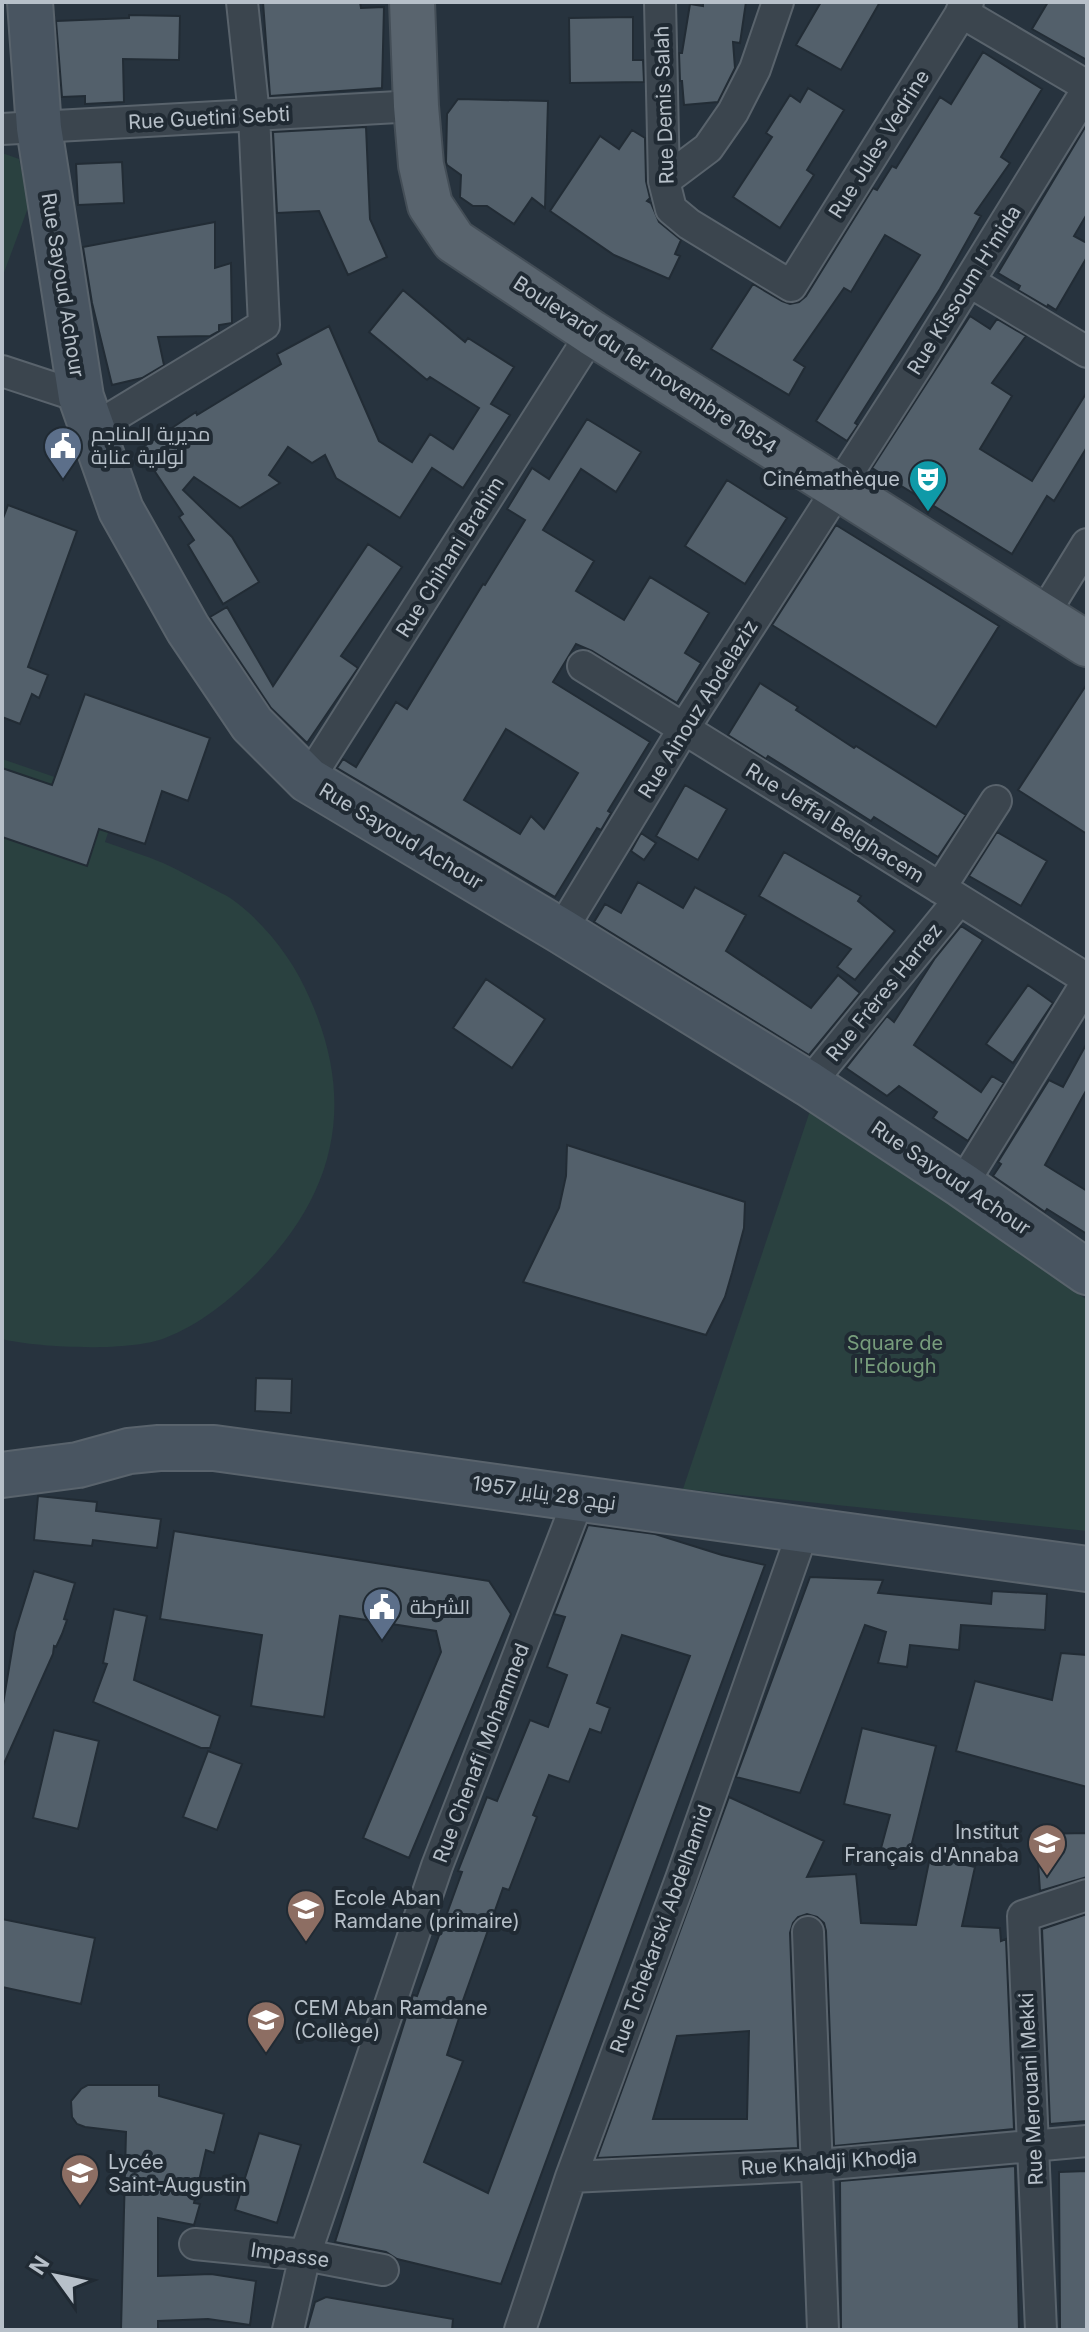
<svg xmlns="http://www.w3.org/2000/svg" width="1089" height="2332" font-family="Inter,Cairo,sans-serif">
<rect width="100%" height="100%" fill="#27333e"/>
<path fill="#2a4140" d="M2 153 19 159 29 205 2 278Z
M2 759 119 799 105 842C124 849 144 855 163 863 177 869 192 878 206 885 214 890 225 894 233 900 267 925 294 961 310 999 356 1102 336 1192 258 1272 231 1299 201 1324 165 1338 130 1352 39 1348 2 1339Z
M812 1105 1087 1300V1531L683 1489Z"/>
<path fill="#53606b" stroke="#222c35" stroke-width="2" fill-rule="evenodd" d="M263 2H360L361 8 384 7 382 88 270 96Z
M703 2H746L740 43 733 42 735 68 718 102 684 105 682 81H680L679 53H682L690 4 703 6Z
M821 2H880L841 70 796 45Z
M1048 2H1087V60L1032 29Z
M129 15 180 16 179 60 123 59 124 102 85 104V96L62 97 56 21 129 18Z
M633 17V60H643L644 82 570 83 569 18Z
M983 52 1042 89 1001 157 1010 163 975 213 981 216 940 289 855 423 858 425 847 441 816 421 920 255 885 235 851 292 844 288 794 360 805 367 789 395 711 349 753 284 782 301 790 304 799 302 806 296 873 188 877 190 892 166 896 168 940 97 951 104Z
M808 88 844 110 807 170 814 175 780 228 733 197 772 137 766 133 790 95 800 102Z
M458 99 548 101 545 208 532 198 514 224 487 206H473L460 197 461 175 447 165 446 162 447 114Z
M1087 124V214L1074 236 1087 243V257L1056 310 1048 305 1047 307 1018 290 1020 286 998 273Z
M366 127 370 219 387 257 348 275 319 211 277 213 273 132Z
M632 130 645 138 646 181 650 198 647 201 651 203 659 222 681 240 675 254 680 256 669 279 614 255 550 211 600 136 619 149Z
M122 162 124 203 78 205 76 164Z
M215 222V268L231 263 232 323 219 325V331L210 336 158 337 164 365 142 378 112 385 92 303 83 247Z
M403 290 465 342 468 338 514 367 491 404 510 415 463 488 432 468 400 518 336 478 325 455 312 463 288 447 269 475 280 483 240 508 194 477 183 490 232 537 259 582 223 604 188 545 194 540 179 517 183 514 140 449 196 412 197 415 281 364 277 354 329 326 379 441 412 462 430 434 453 449 479 408 430 377 427 380 369 332Z
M970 316 990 329 997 319 1026 336 992 383 1012 396 980 449 1032 481 1087 392V447L1054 501 1047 496 1012 554 872 468Z
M587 419 641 452 616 492 581 469 543 530 594 561 576 591 624 620 650 577 709 613 685 653 701 663 677 703 592 651 576 644 553 682 650 742 608 811 611 813 601 830 597 828 555 897 337 768 343 759 356 767 396 702 407 709 483 584 485 585 525 520 507 509 532 468 549 479ZM506 729 578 773 544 829 531 816 520 834 464 800Z
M727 480 787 518 745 584 685 546Z
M8 505 77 531 28 667 48 675 39 698 32 694 20 724 2 717V521Z
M836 525 999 626 936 727 772 625Z
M368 544 402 567 341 656 358 668 307 743 271 708 210 617 227 607 273 686Z
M760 683 798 707 796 710 854 748 856 746 966 815 938 857 874 817 871 821 768 756 766 759 728 735Z
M1087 684V834L1018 790Z
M85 694 210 738 188 801 162 791 145 844 99 829 87 866 2 837V768L52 785Z
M685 785 727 809 698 860 656 836Z
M997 832 1047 861 1021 906 969 876Z
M641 833 656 843 644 860 631 851Z
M784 852 861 896 858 901 895 931 855 980 837 967 851 949 759 896Z
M638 882 683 908 695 887 746 915 726 951 811 1008 838 975 860 993 809 1055 594 922 605 904 621 913Z
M961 926 983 940 914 1045 981 1092 992 1076 1004 1083 968 1141 933 1118 937 1112 899 1086 887 1096 846 1068 887 1016 894 1022 935 958Z
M486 979 545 1019 512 1068 453 1028Z
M1028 985 1053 1003 1013 1063 986 1044Z
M1087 1043V1089L1045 1165 1087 1191V1234L1047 1209 1045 1212 993 1176 1001 1164 998 1162 1049 1080 1063 1087Z
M567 1145 745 1202 744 1228 732 1273 725 1297 706 1335 523 1282 559 1208 566 1176Z
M256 1378 292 1379 291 1413 255 1411Z
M38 1496 97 1502 96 1511 161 1519 157 1548 93 1540 92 1546 34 1540Z
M588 1525 655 1534 722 1555 765 1565 501 2284 397 2259 386 2252 335 2242 413 1995 417 1996 462 1872 458 1871 487 1797 497 1801 530 1720 548 1727 567 1675 547 1667 565 1617 554 1614ZM622 1635 690 1656 488 2193 424 2162 463 2061 447 2055 462 2009H460L503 1888 509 1890 537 1817 533 1815 549 1775 569 1782 590 1729 601 1733 610 1708 597 1703Z
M174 1531 489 1581 511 1614 409 1858 363 1838 441 1652 436 1631 340 1616 324 1717 251 1706 262 1635 160 1619Z
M34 1571 75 1583 64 1619 67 1620 62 1634 56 1647 54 1646 53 1654 2 1768V1710L15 1632Z
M810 1577 883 1580 878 1593 991 1604 992 1591 1047 1594 1045 1630 961 1625 959 1650 910 1645 907 1667 878 1663 886 1632 865 1625 800 1793 736 1777Z
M114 1609 147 1616 134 1680 220 1716 210 1748H201L93 1702 107 1664 103 1663Z
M1061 1653 1087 1655V1787L956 1751 975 1681 1052 1700Z
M862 1728 936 1746 908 1859 880 1852 890 1815 844 1804Z
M54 1730 99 1741 78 1829 33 1818Z
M208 1751 242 1764 217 1830 183 1817Z
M729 1797 824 1841 807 1877 856 1874 861 1923 916 1925 930 1857 975 1867 962 1926 1000 1928 1001 1941 1006 1939 1014 2129 834 2146 826 1931 824 1923 817 1917 807 1914 798 1917 793 1923 790 1933 798 2148 597 2158ZM749 2031 747 2119H653L677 2036Z
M1087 1833V1877L1040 1891 1036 1834Z
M1087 1914V2121L1050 2124 1042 1929Z
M2 1919 95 1938 81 2004 2 1987Z
M88 2085H159V2096L224 2114 214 2153 206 2150 194 2203 200 2204 194 2225 158 2218V2276L211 2274 256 2281 250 2325 208 2319 158 2321V2330H121L126 2132 85 2127 77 2124 72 2117 71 2101 81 2089Z
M259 2133 301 2145 277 2223 235 2210Z
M1015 2166 1019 2330H841L840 2181Z
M1087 2171V2330H1060L1059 2172Z
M326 2297 453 2319 452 2330H307L315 2302Z"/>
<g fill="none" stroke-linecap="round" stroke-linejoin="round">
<g stroke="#59636c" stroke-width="34">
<path id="street" d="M660 2 664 181 671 209 689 224 791 286 968 2
M961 12 1087 86
M2 129 416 106
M664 181 708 148 733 112 755 69 778 2
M970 282 1087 352
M2 371 81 397
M91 430 264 325 254 115 242 2
M1042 617 1087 544
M583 666 1087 979
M308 780 592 333
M940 888 996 801
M561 931 683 730 918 364 1087 90
M809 1084 959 900
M962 1185 1087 982
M808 1932 823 2330
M571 2177 819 2165 1087 2141
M195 2244 305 2255 383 2270
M288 2330 305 2255 437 1866 579 1498
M520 2330 571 2177 681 1879 804 1528
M1041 2330 1023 1916 1087 1895"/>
</g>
<g stroke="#59636c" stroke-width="48">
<path id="secondary" d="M30 2 39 128 81 397 121 510 188 629 252 724 308 780 561 931 809 1084 962 1185 1087 1272
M2 1475 78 1465 129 1451 159 1448H214L1087 1569"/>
</g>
<g stroke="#444e57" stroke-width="48">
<path id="primary" d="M412 2 416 106 421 165 430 205 454 241 592 333 1087 644"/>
</g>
<use href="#street" stroke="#3b454e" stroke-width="30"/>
<use href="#secondary" stroke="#495561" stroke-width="44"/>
<use href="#primary" stroke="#59646e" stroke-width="44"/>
</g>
<defs>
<g id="civic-pin" transform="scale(2)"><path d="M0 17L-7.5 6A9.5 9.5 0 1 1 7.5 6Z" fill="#5c6f8a" stroke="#202a33"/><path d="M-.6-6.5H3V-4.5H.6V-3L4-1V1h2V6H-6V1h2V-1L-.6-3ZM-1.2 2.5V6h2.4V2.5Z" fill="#fff"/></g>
<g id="theatre-pin" transform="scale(2)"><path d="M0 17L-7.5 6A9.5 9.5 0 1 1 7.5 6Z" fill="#0f9aa8" stroke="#202a33"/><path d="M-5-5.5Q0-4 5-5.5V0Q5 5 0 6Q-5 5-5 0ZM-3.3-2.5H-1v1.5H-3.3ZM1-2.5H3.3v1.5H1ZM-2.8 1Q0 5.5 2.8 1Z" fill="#fff"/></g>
<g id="university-pin" transform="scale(2)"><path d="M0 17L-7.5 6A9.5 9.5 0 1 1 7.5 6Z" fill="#8d6e63" stroke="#202a33"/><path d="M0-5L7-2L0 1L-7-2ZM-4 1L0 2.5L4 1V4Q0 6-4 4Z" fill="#fff"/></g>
<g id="school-pin" transform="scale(2)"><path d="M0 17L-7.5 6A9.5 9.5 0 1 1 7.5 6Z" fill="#8d6e63" stroke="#202a33"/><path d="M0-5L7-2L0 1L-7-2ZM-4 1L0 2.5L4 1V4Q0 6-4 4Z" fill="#fff"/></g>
</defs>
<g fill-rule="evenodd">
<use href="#civic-pin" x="63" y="446"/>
<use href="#theatre-pin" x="928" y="479"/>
<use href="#civic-pin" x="382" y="1607"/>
<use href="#university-pin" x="1047" y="1843"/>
<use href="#school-pin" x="306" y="1909"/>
<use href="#school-pin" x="266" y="2020"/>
<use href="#school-pin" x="80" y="2173"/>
</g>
<g text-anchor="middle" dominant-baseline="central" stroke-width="8" stroke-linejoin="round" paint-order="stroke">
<g font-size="20" fill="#b7c0c9" stroke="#202a33">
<text transform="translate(664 105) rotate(-92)">Rue Demis Salah</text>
<text transform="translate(209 118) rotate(-3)">Rue Guetini Sebti</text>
<text transform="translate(879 144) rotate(-58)">Rue Jules Vedrine</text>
<text transform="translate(63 285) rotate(81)">Rue Sayoud Achour</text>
<text transform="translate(964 290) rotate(-58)">Rue Kissoum H'mida</text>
<text transform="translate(645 365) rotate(33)">Boulevard du 1er novembre 1954</text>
<text transform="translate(450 557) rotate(-58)">Rue Chihani Brahim</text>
<text transform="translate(698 709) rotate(-58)">Rue Ainouz Abdelaziz</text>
<text transform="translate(835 823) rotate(32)">Rue Jeffal Belghacem</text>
<text transform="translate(401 836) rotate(31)">Rue Sayoud Achour</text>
<text transform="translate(884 992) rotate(-51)">Rue Frères Harrez</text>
<text transform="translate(951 1178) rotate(34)">Rue Sayoud Achour</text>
<text transform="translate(544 1493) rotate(8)">نهج 28 يناير 1957</text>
<text transform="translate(481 1753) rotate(-69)">Rue Chenafi Mohammed</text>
<text transform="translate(661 1929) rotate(-70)">Rue Tchekarski Abdelhamid</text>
<text transform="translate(1031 2089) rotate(-93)">Rue Merouani Mekki</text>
<text transform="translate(829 2162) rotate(-4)">Rue Khaldji Khodja</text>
<text transform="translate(290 2255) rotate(8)">Impasse</text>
</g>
<g font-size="20" fill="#b7c0c9" stroke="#202a33" text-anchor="start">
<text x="91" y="434">مديرية المناجم<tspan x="91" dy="23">لولاية عنابة</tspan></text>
<text x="900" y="479" text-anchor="end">Cinémathèque</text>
<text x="410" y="1607">الشرطة</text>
<text x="1019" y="1832" text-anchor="end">Institut<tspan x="1019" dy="23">Français d'Annaba</tspan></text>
<text x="334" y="1898">Ecole Aban<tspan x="334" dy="23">Ramdane (primaire)</tspan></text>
<text x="294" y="2008">CEM Aban Ramdane<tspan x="294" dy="23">(Collège)</tspan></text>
<text x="108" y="2162">Lycée<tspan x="108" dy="23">Saint-Augustin</tspan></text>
</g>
<g font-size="20" fill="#779d7c" stroke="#202a33">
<text x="895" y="1343">Square de<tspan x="895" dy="23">l'Edough</tspan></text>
</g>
</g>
<rect width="1089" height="2332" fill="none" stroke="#b7c0c9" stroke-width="8"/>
<g transform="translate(56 2276) rotate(303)" stroke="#202a33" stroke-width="6" paint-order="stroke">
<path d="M0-6L14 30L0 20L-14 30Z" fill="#b7c0c9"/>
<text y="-12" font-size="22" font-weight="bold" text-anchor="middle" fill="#b7c0c9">N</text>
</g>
</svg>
